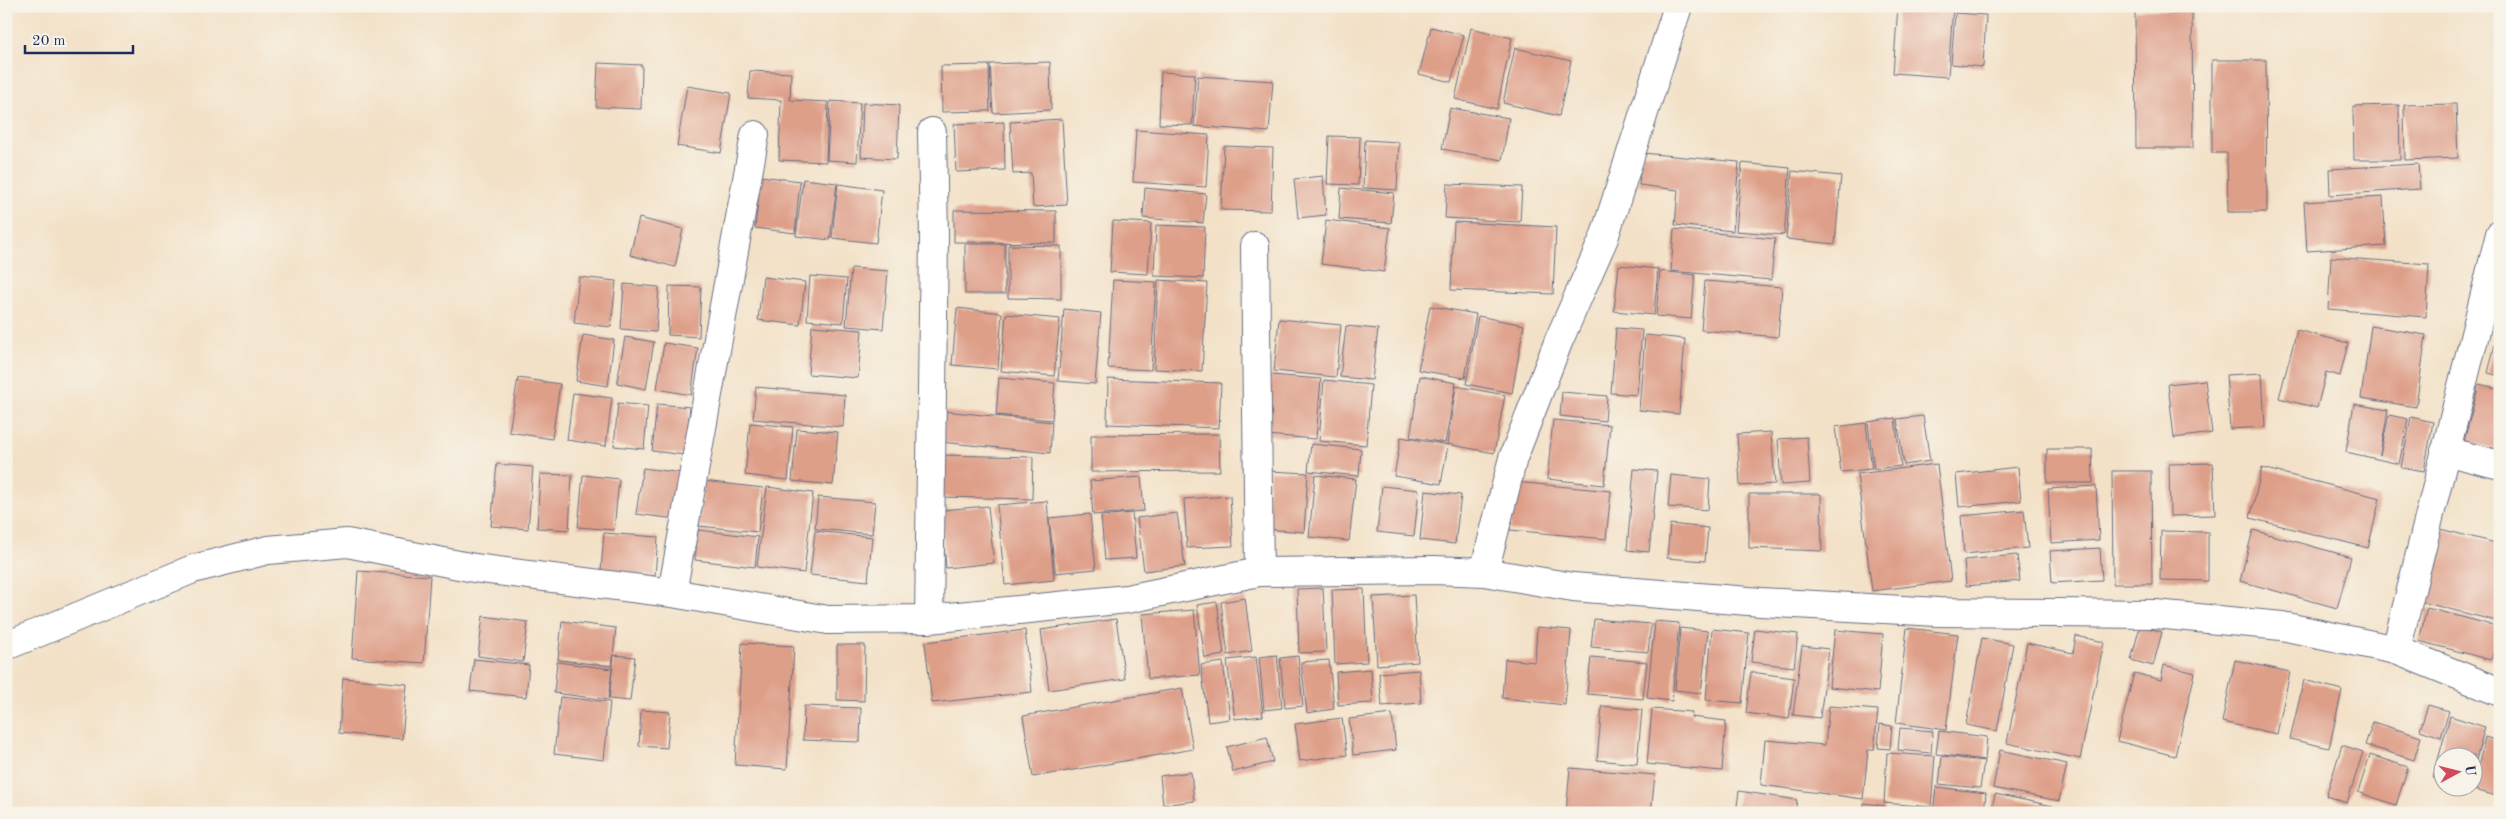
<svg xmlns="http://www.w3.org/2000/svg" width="2506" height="819" font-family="'Old Standard TT',serif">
<rect width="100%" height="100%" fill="#f7f3e8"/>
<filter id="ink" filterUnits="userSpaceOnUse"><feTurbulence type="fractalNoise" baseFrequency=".02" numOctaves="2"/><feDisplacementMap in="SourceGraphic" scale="10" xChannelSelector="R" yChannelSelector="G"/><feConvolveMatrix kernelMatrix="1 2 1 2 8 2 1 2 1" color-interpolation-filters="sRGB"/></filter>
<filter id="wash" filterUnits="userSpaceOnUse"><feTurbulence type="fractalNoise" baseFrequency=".0096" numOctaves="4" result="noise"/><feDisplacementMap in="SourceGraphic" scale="20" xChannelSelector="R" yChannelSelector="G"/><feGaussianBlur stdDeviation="1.12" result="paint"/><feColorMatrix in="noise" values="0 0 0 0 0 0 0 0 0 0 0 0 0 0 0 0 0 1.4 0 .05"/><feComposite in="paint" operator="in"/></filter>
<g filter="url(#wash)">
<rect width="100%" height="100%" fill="#f3e1c7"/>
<g id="blocks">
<path fill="#de9f89" d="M1898 6H1953L1948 77 1893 73Z
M2135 10H2192L2193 148H2136Z
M1955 13 1986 15 1983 67 1951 64Z
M1431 27 1464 35 1451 82 1419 74Z
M1471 28 1512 38 1497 109 1455 99Z
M1515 48 1571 61 1559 116 1503 103Z
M2212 60H2266L2267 212H2228L2227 153H2212Z
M1050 62 1051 110 993 113 990 64Z
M598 63 642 65 641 109 596 107Z
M989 65 990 111 942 112 941 66Z
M750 71 791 73 790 100 828 102 826 162 779 160 781 100 748 98Z
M1161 72 1195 74 1192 125 1159 124Z
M1198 76 1273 81 1269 132 1194 126Z
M687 86 731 93 721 153 677 146Z
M830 101 860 103 857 162 827 160Z
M863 103 899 105 897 159 861 157Z
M2456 104 2458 158 2405 160 2404 105Z
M2399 105 2400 160H2354L2353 106Z
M1450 108 1509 118 1502 160 1442 149Z
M1062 119 1067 205 1033 207 1031 173 1013 174 1010 122Z
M1004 122 1005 170 956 172 954 124Z
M1136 130 1209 135 1206 187 1133 182Z
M1329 136 1360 137 1358 185 1327 184Z
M1365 140 1399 142 1397 190 1363 188Z
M1224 146 1273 148 1271 211 1221 210Z
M1642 153 1739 162 1733 231 1675 225 1678 190 1639 185Z
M1742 163 1790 168 1784 235 1736 231Z
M2418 164 2420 189 2330 195 2329 169Z
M1792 171 1841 176 1835 244 1786 239Z
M761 176 800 181 795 233 755 228Z
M1323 176 1326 215 1298 218 1294 179Z
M803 179 837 183 830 240 796 236Z
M838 184 882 190 876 243 832 238Z
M1447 184 1522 187 1520 222 1445 218Z
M1145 188 1206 194 1203 223 1143 218Z
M1341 188 1394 193 1391 223 1339 219Z
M2383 197 2386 246 2307 251 2304 202Z
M954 210 1056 211V243L954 242Z
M639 218 683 229 675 267 630 255Z
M1326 220 1390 228 1384 272 1321 264Z
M1113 221 1151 223 1148 274 1110 272Z
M1454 222 1556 227 1553 294 1451 290Z
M1156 225 1205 227 1203 278 1154 276Z
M1674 229 1775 239 1771 280 1671 271Z
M965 244H1005V294H965Z
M1008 245 1061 246V299L1008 298Z
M2331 257 2429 264 2426 317 2328 309Z
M1619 265 1658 269 1654 315 1614 311Z
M851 268 888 271 883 329 846 326Z
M1660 271 1695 275 1691 319 1656 316Z
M810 276 847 279 843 323 807 320Z
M579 277 616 281 611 327 574 323Z
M763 277 805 282 800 325 758 320Z
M1113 280 1156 282 1151 370 1108 368Z
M1158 280 1207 283 1202 371 1154 369Z
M1705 281 1782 287 1778 337 1701 330Z
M624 284 659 287 656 332 621 329Z
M669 286 701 287 699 337 668 335Z
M1430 306 1476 314 1465 378 1418 370Z
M957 308 1002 313 998 369 952 365Z
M1064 309 1101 313 1095 384 1058 381Z
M1006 314 1060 319 1054 376 1001 371Z
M1478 316 1524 325 1512 393 1466 384Z
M1279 319 1341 325 1336 377 1274 371Z
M812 326 862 330 858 378 808 374Z
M1346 326 1378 329 1372 380 1340 377Z
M2371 326 2426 335 2416 407 2361 398Z
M1616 328 1642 330 1637 395 1611 393Z
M2499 328H2500V376L2488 373Z
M2297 330 2348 343 2340 376 2326 372 2317 408 2279 398Z
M583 335 614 340 608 386 576 381Z
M1645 335 1685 339 1679 414 1639 410Z
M625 337 654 342 646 389 617 383Z
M664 343 698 348 691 395 657 389Z
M2262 373 2265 427 2230 429 2226 375Z
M1271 375 1321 379 1316 439 1266 435Z
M1420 376 1456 383 1445 443 1410 437Z
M518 378 560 384 552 439 509 432Z
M999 378 1055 383 1052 420 996 415Z
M1108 379 1221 383 1219 428 1107 424Z
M1324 380 1371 385 1366 445 1319 441Z
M2205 380 2212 433 2174 438 2168 384Z
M2479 384 2500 389V450L2464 441Z
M1456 386 1505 395 1494 453 1447 444Z
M756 387 845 395 843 427 753 419Z
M1562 392 1607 396 1605 421 1560 416Z
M573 393 612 398 606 446 567 440Z
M618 403 648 406 644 449 614 446Z
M657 404 690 407 685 455 652 451Z
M2354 404 2388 410 2380 455 2389 415 2408 419 2399 464 2346 452Z
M944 411 1052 422 1050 453 940 442Z
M1923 416 1930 461 1904 465 1897 419Z
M2411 417 2433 422 2424 471 2401 467Z
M1895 418 1901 466 1874 469 1868 422Z
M1553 420 1610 425 1604 485 1547 479Z
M750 423 793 427 788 480 745 475Z
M1866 423 1872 469 1841 472 1835 427Z
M797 429 838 432 833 485 792 481Z
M1771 432 1775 484 1740 486 1737 434Z
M1219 434 1220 471 1091 472V435Z
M1401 437 1448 445 1441 484 1394 476Z
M1807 437 1810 483 1781 485 1778 439Z
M1311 444 1361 449 1359 476 1308 471Z
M2047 449H2092L2093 483H2047Z
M941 455 1033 457 1032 499 940 497Z
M2213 463 2215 515 2170 516 2169 464Z
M497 464 533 467 528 529 491 526Z
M1937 464 1951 581 1872 591 1857 474Z
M2018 467 2021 501 1959 507 1956 474Z
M643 468 682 473 676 519 636 514Z
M2262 468 2380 498 2368 548 2250 518Z
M1634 469 1657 471 1649 552 1627 550Z
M1270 471 1308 473 1304 532 1266 529Z
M2112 471H2151L2152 584H2113Z
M540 474 572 475 569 530 537 528Z
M583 475 619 479 614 530 578 527Z
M1315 475 1356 479 1349 541 1309 537Z
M1671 475 1710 479 1708 510 1668 507Z
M1141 477 1144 511 1093 515 1090 481Z
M704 481 763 488 758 532 699 526Z
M1515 482 1611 491 1606 539 1510 530Z
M1382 486 1419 490 1414 536 1377 532Z
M2096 486 2099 540 2051 543 2048 489Z
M767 487 813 493 804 573 757 567Z
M1425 491 1461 495 1455 544 1420 540Z
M1749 494H1821L1822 551 1749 548Z
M1230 496 1233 546 1187 548 1184 499Z
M818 497 875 502 872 534 815 529Z
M1047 501 1054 580 1005 585 997 505Z
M988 506 994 563 946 568 941 510Z
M2024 510 2028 548 1964 554 1961 516Z
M1132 513 1136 558 1105 560 1101 516Z
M1177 513 1185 566 1144 571 1137 518Z
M1090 514 1096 569 1055 573 1049 518Z
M1670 524 1708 528 1705 561 1667 558Z
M2440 529 2500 544V622L2422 602Z
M698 530 758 537 755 567 695 560Z
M2253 530 2351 557 2337 608 2240 581Z
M815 531 872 537 868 581 810 575Z
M2161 531 2208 532V581L2160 580Z
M604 533 658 537 655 576 601 571Z
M2100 548 2102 580 2052 583 2050 551Z
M2017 555 2020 581 1966 586 1964 560Z
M358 571 430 576 424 663 352 658Z
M1323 588 1326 652 1299 653 1297 589Z
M1364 589 1367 662 1335 664 1332 590Z
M1414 595 1418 662 1377 665 1373 597Z
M1245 598 1252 651 1228 655 1221 602Z
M1217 602 1224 655 1205 658 1197 605Z
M2427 608 2500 627 2491 660 2419 641Z
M1194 610 1200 675 1148 679 1142 614Z
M483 616 528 622 523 662 478 656Z
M1116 619 1125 679 1049 690 1041 630Z
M1594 619 1651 624 1648 652 1591 647Z
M562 621 616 628 612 666 558 660Z
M1655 621 1679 623 1672 701 1647 698Z
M2140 626 2162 632 2153 666 2131 660Z
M1537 627 1571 630 1565 705 1502 698 1505 659 1535 662Z
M1680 628 1708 631 1701 693 1675 690Z
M1907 628 1958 634 1946 730 1896 723Z
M1712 629 1749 633 1742 703 1706 700Z
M1755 629 1798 634 1794 667 1751 662Z
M1025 630 1032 692 932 703 925 642Z
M1835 630 1883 634 1878 692 1829 687Z
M2076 636 2104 642 2080 759 2007 743 2027 643 2073 653Z
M1982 638 2013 644 1997 731 1966 725Z
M742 643 794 646 787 769 735 765Z
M837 645H865L864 701 837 700Z
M1802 646 1829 649 1820 718 1793 715Z
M614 655 635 657 630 701 609 699Z
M1277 655 1282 708 1264 710 1259 657Z
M1298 656 1303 706 1285 708 1280 658Z
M1256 657 1263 716 1235 719 1227 660Z
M1591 657 1647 662 1643 699 1587 694Z
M474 659 529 665 526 697 470 691Z
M1329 660 1334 709 1307 713 1301 662Z
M2235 660 2290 672 2277 734 2222 722Z
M557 662 612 669 608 700 554 693Z
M1223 662 1230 719 1208 722 1201 665Z
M2164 665 2195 673 2175 756 2117 741 2134 673 2161 680Z
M1371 669 1373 703 1338 705 1336 672Z
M1419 670 1421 703 1382 706 1379 673Z
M1751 672 1794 678 1789 719 1746 713Z
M343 678 407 684 402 739 339 733Z
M2304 680 2342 690 2329 748 2290 739Z
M1182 688 1193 749 1033 777 1023 716Z
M560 697 610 702 604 760 554 754Z
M2428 705 2449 711 2441 737 2420 730Z
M804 706 861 708 860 742 803 740Z
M1602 706 1642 710 1637 764 1597 760Z
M1829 706 1878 710 1874 750H1868L1863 799 1761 785 1765 740 1825 745Z
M1652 709 1692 712 1691 717 1726 721 1722 771 1647 764Z
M641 710 670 712 667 748 639 746Z
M1392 714 1396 750 1353 755 1349 719Z
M2450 716 2485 727 2474 767V756H2444V781L2433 778Z
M1342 718 1347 755 1300 761 1295 724Z
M2373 722 2421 737 2414 760 2365 745Z
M1880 724 1892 726 1890 749 1878 748Z
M1900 728 1933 731 1931 753 1898 750Z
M1939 731 1987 737 1985 760 1936 754Z
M1267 737 1273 762 1233 772 1227 747Z
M2485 737 2500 741V797L2471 789 2474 786Z
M2342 745 2363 752 2347 803 2326 796Z
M2000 750 2067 764 2059 801 1993 788Z
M1887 753 1935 756 1931 807 1884 803Z
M2370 755 2408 767 2396 805 2358 792Z
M1942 756 1984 761 1980 788 1939 784Z
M1570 768 1655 775 1651 813H1566Z
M1191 772 1194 801 1163 805 1160 776Z
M1936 787 1986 793 1984 813H1933Z
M1739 791 1797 800 1795 813H1736Z
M1995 794 2053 806 2052 813H1991Z
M1864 803 1885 806 1884 813H1863Z"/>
</g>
</g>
<g filter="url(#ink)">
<use href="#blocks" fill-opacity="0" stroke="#676d83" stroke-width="1"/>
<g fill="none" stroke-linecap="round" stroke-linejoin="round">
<g stroke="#676d83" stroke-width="30">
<path id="minor" d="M1255 246 1259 572
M2445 451 2500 465
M1484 572 1513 458 1559 340 1604 238 1678 6
M672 593 755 135
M929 619 934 238 932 132
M6 646 193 569 268 550 347 543 474 568 672 593 828 620 929 619 1127 599 1259 572 1434 570 1484 572 1573 587 1761 602 1938 612 2155 614 2282 626 2396 650 2500 692
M2396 650 2500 234"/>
</g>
<use href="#minor" stroke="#fff" stroke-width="28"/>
</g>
</g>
<rect width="2506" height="819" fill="none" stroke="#f7f3e8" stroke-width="25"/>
<g transform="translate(2458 772) rotate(83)"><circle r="24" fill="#f7f3e8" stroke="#9fa5b1"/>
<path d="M0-4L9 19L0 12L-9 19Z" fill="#d1495b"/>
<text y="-8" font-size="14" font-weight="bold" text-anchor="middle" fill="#1b2f5e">U</text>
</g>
<path d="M25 45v8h108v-8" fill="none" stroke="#1b2f5e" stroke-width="2.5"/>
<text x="32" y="45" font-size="15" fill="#1b2f5e" stroke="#f7f3e8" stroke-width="4" paint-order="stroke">20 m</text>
</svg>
